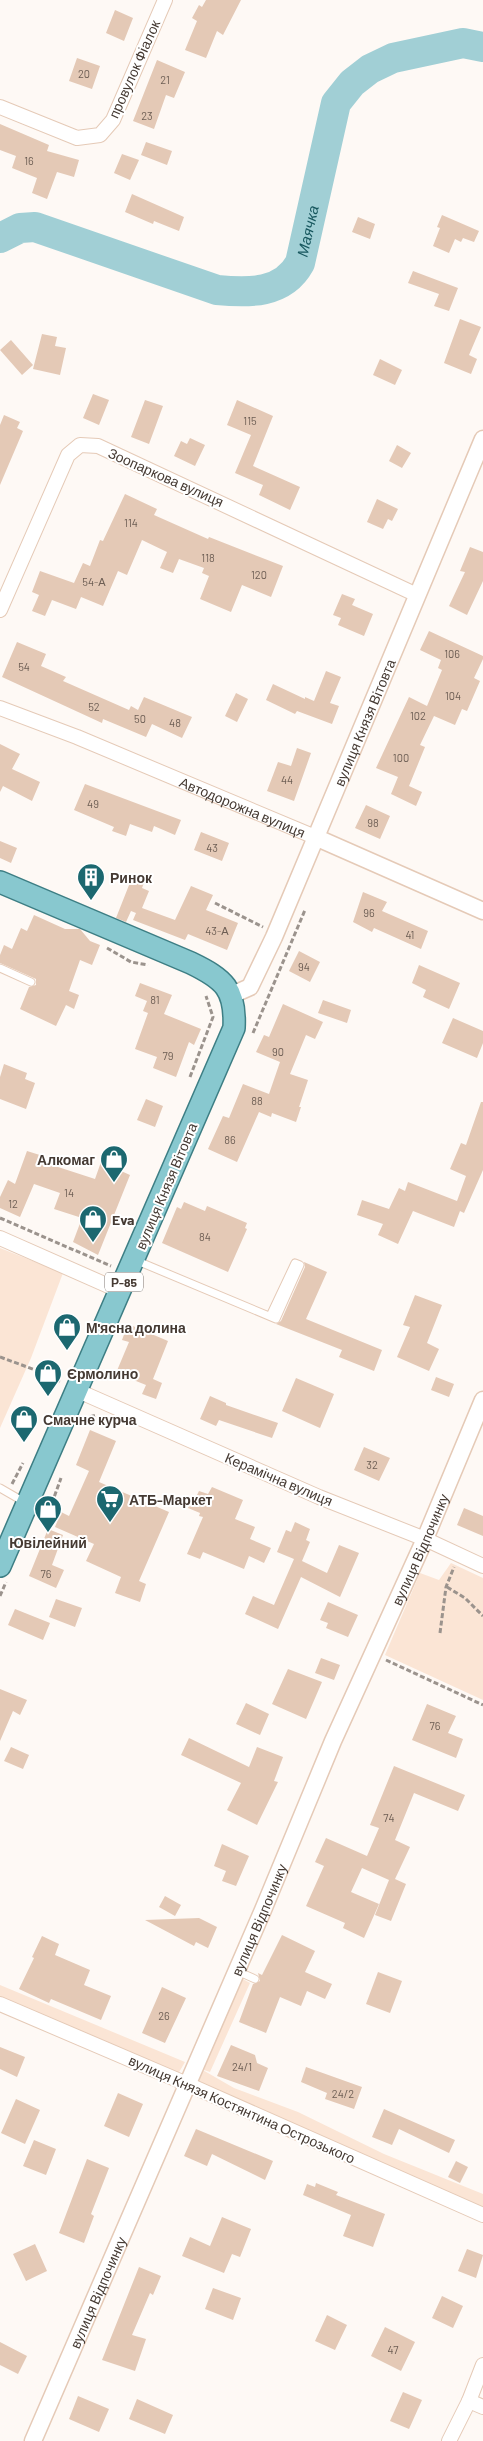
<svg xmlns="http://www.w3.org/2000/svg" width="483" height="2441" font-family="Barlow,sans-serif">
<rect width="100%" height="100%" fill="#fef9f5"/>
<path fill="#fbe5d5" d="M0 1248 63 1273 31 1358 0 1428Z
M451 1563 483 1578V1700L385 1655 420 1573 439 1580Z
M239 1977 250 1983 210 2072 201 2069 234 2088 298 2112 384 2154 483 2194V2207L432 2189 194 2081Z
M0 1985 185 2062 178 2074 0 1999Z"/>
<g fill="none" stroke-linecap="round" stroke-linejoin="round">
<path stroke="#a1cfd5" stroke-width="30" id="s1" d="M0 238 20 228 35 227 217 290C249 293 283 294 300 263L336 103 352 83 370 69 393 58 463 43 483 47"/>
</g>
<path fill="#e4c9b6" d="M206 0H241L223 35 217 31 206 58 185 50 197 21 192 18 199 5 202 7Z
M115 10 133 18 124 41 106 33Z
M77 58 100 66 92 89 69 81Z
M157 60 185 72 174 98 166 95 154 129 133 121Z
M0 124 49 145 47 151 79 160 74 177 57 172 47 199 32 193 37 178 12 168 16 156 0 150Z
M146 142 172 151 167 165 141 155Z
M122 154 139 160 130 180 114 173Z
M132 194 184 217 179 231 154 221 153 224 125 212Z
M442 215 479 231 474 242 463 238 461 242 455 239 449 253 433 246 440 228 437 227Z
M358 217 375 224 370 239 352 232Z
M413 271 458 288 449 311 434 306 439 294 408 283Z
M460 319 481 327 469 355 477 359 471 374 444 363Z
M42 334 57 337 55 346 66 348 60 375 33 369Z
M11 340 33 365 22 375 0 350Z
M380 359 402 370 395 385 373 375Z
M93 394 109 400 99 425 83 418Z
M145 400 163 406 149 444 131 437Z
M237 400 273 416 253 466 300 487 290 510 259 495 263 485 235 473 251 435 227 425Z
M4 415 20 422 17 428 23 431 0 485V425Z
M190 438 205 445 195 466 174 456 181 441 187 444Z
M397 445 411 453 402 468 389 461Z
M125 494 157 509 154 515 208 539 209 537 283 566 271 597 242 585 231 612 200 599 209 576 202 573 204 568 179 559 173 573 160 568 167 552 142 540 127 575 118 571 103 606 81 597 76 609 52 600 45 616 32 611 39 595 32 592 40 571 74 583 83 563 90 566 100 540 103 541Z
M377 499 398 509 392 521 388 519 383 529 367 522Z
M470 547 483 552V581L467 615 449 606 465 572 460 571Z
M342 594 355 599 352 605 373 614 364 636 338 625 341 618 333 615Z
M429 631 483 656V659L474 678 480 681 467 711 462 709 455 725 434 716 420 745 425 747 409 786 422 792 416 806 391 794 398 777 376 768 409 697 427 706 442 670 438 668 441 660 420 650Z
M17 642 46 654 41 666 66 677 63 681 129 710 131 706 138 710 144 697 192 717 182 738 152 724 146 737 103 719 102 723 2 677Z
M326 671 341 677 330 703 339 706 332 724 297 711 295 714 266 700 273 684 305 699V697L314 701Z
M236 693 248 699 237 722 225 716Z
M0 744 20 754 12 769 40 782 32 801 3 786 0 792Z
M297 748 311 753 294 801 267 791 278 762 291 766Z
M85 784 181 820 175 835 154 826 152 832 130 824 126 836 112 831 114 827 74 810Z
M366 805 390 816 380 839 355 828Z
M201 832 229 843 222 861 194 850Z
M0 841 17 848 11 863 0 858Z
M133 875 145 880 142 888 149 891 142 908 175 920 191 886 213 895 206 910 238 923 227 950 188 934 185 940 133 920 136 913 131 911 126 922 116 918Z
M363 892 387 902 382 911 428 931 421 949 374 928 372 932 353 922Z
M34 915 65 929H80L90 941 100 945 92 965 80 960 69 991 79 995 74 1009 66 1005 56 1026 20 1009 29 987 36 985V979L0 963V955L4 945 12 949 21 928 27 931Z
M299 951 320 962 310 982 289 971Z
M419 965 460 983 449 1009 423 997 426 990 412 983Z
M140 983 172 995 164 1014 201 1029 194 1045 189 1042 176 1077 153 1068 157 1057 135 1049 148 1013 143 1011 147 1001 135 996Z
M323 1000 351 1010 347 1023 318 1013Z
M283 1004 323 1022 315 1039 306 1035 290 1074 308 1080 299 1107H301L296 1122 272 1113 271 1117 259 1112 237 1162 208 1149 223 1116 229 1118 243 1084 269 1094 280 1062 256 1052 264 1035 269 1037Z
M453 1018 483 1031V1043L477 1058 442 1043Z
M4 1064 27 1073 25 1079 35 1083 26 1109 0 1099V1077Z
M146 1099 163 1106 155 1127 137 1120Z
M481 1102H483V1170L464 1213 460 1211 454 1227 413 1211 398 1244 378 1235 383 1224 357 1215 362 1200 389 1209 399 1188 405 1191 408 1182 457 1201 466 1176 450 1169 461 1143 466 1145Z
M27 1151 43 1156 42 1160 55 1166 95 1179 101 1162 130 1175 98 1255 73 1242 82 1218 54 1209 60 1193 34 1184 20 1217 0 1208V1197L8 1180 15 1184Z
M184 1202 205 1211 207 1206 247 1223 245 1228 247 1229 228 1272 162 1243 177 1207 181 1209Z
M304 1262 327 1272 306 1319 382 1350 374 1371 339 1357 342 1350 276 1324 281 1321 305 1267Z
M415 1295 442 1305 427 1343 439 1349 429 1371 397 1357 410 1327 403 1325Z
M128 1324 168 1341 153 1379 162 1383 156 1399 142 1394 146 1385 116 1373 129 1342 122 1340Z
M436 1377 454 1384 449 1397 431 1390Z
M296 1378 334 1394 320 1428 282 1411Z
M210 1396 226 1403V1405L278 1423 272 1438 219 1420 216 1426 200 1419Z
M90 1430 116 1441 99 1482 169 1512 139 1581 146 1584 140 1602 115 1593 121 1577 86 1561 94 1544 55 1527 61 1512 69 1516 89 1471 76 1465Z
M364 1447 390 1458 379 1481 354 1470Z
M212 1487 243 1500 235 1519 255 1527 250 1539 271 1548 264 1563 249 1556 244 1569 203 1552 200 1559 187 1554 203 1517 199 1516 200 1513 188 1508 193 1496 196 1497 199 1491 208 1494Z
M464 1508 483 1516V1536L457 1525Z
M295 1522 310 1529 306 1540 310 1542 302 1561 327 1573 339 1545 359 1553 340 1597 301 1577 278 1629 245 1614 253 1596 274 1605 294 1559 277 1552 286 1530 291 1532Z
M48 1529 63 1535 52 1565 64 1570 56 1588 29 1576Z
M56 1599 82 1608 75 1627 49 1617Z
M328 1602 358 1615 348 1637 326 1628 328 1623 320 1620Z
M15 1609 50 1623 43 1640 8 1625Z
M321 1658 340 1665 334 1680 315 1673Z
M288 1669 322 1682 306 1719 272 1704Z
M0 1689 27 1700 20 1715 13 1711 0 1741Z
M246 1703 269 1714 260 1735 236 1724Z
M427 1704 456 1716 448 1733 463 1739 456 1758 412 1740Z
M189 1738 249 1767 257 1747 283 1757 274 1781 278 1782 257 1825 227 1810 241 1783 181 1755Z
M11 1747 29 1755 23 1769 4 1761Z
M394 1766 465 1795 458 1811 414 1793 395 1840 410 1847 395 1879 406 1884 391 1921 375 1915 389 1880 362 1868 351 1892 379 1904 364 1938 343 1928 345 1923 306 1906 324 1866 315 1862 326 1838 367 1856 379 1828 370 1825Z
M222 1844 249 1856 236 1886 222 1881 226 1871 214 1866Z
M165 1896 181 1905 175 1916 159 1907Z
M199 1918 217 1927 208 1948 196 1942 194 1946 145 1920Z
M282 1935 315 1951 305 1972 332 1984 325 1999 307 1991 301 2006 280 1997 266 2033 239 2022 253 1984 260 1981 258 1973 262 1975Z
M42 1936 59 1944 55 1955 90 1970 84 1985 111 1996 101 2020 51 1999 49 2003 19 1989 34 1958 32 1957Z
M378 1972 402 1981 390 2013 366 2004Z
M162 1987 186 1998 165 2043 142 2033Z
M231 2045 255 2055 257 2063 268 2068 259 2091 217 2076Z
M0 2047 25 2057 17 2077 0 2069Z
M306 2067 362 2087 354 2109 325 2099 327 2093 301 2082Z
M118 2093 143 2104 129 2137 104 2126Z
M16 2099 40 2110 25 2144 1 2133Z
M384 2109 455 2140 449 2153 399 2129 392 2145 372 2137Z
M196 2129 273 2161 265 2180 212 2154 207 2166 184 2156Z
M34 2140 56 2149 46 2175 23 2166Z
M87 2159 109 2168 91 2214 94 2216 84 2243 59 2233Z
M456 2161 468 2167 460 2183 448 2177Z
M316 2183 338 2192 336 2195 385 2214 373 2247 343 2236 351 2215 303 2195 307 2184 315 2187Z
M222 2217 251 2229 240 2257 232 2254 224 2273 182 2256 190 2237 210 2246Z
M35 2244 47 2271 26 2281 13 2254Z
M467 2249 483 2255 476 2278 458 2271Z
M139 2267 161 2276 153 2295 150 2293 132 2335 146 2339 135 2371 102 2360Z
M213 2288 241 2298 233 2320 205 2309Z
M442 2296 463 2306 453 2328 432 2318Z
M327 2315 347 2325 335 2350 315 2341Z
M385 2327 415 2342 401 2371 371 2356Z
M0 2342 27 2356 18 2374 0 2365Z
M403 2392 422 2400 409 2429 390 2421Z
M78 2396 109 2409 99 2432 69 2419Z
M137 2399 173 2415 165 2434 129 2419Z"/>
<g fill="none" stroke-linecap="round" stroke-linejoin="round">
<g stroke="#e5cab7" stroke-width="9">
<path id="service" d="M0 968 31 982
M135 1260 276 1319 300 1265 295 1263 270 1316
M0 1488 26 1503
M237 1971 255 1979"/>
</g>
<g stroke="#e5cab7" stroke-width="16">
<g id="minor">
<path d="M0 107 77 138 100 135 113 120 165 0"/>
<path d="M0 610 68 455 80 445 98 446 417 595"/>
<path id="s2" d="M0 708 77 737 315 837"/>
<path d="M0 1238 120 1291"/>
<path d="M76 1390 319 1497 425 1539 483 1566"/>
<path d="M0 2004 187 2084 483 2215"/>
<path d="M469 2401 483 2407"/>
<path d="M449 2441 469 2401 483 2365"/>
</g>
</g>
<g stroke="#e5cab7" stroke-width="19">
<g id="tertiary">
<path d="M315 837 483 911"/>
<path id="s3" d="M232 995 250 987 274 937 483 439"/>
<path id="s4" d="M33 2441 263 1910 333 1741 425 1539 483 1400"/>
</g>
</g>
<g stroke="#3d7e84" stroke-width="24">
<path id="primary" d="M0 882 191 963C224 979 236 989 234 1028L0 1566"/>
</g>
<path stroke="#9b938d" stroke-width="3" stroke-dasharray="5 2.5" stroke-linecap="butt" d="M215 903 263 927
M107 948 131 962 148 965
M253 1033 305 910
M190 1077 213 1017 206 996
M0 1218 111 1266
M0 1357 49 1375 61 1383
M83 1419 96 1415
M12 1484 23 1463
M46 1508 52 1503 61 1478
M447 1587 465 1598 483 1616
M0 1596 6 1582
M440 1633 446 1587 454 1567
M386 1660 483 1705"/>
<use href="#service" stroke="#fff" stroke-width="7"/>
<use href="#minor" stroke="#fff" stroke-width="14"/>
<use href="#tertiary" stroke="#fff" stroke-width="16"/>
<use href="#primary" stroke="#88c8cf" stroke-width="21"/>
</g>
<defs>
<g id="building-pin" transform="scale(1.4375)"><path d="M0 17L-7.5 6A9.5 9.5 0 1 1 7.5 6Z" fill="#1c6870" stroke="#fff"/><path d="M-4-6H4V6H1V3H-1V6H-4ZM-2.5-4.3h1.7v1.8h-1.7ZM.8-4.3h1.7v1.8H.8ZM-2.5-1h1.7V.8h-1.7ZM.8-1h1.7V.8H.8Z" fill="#fff"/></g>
<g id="shop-pin" transform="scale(1.4375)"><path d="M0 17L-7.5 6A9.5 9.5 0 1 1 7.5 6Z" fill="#1c6870" stroke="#fff"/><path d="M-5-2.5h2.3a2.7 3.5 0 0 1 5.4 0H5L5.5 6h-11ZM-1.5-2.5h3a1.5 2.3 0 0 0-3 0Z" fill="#fff"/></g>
<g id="supermarket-pin" transform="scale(1.4375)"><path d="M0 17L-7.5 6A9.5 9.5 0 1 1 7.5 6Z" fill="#1c6870" stroke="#fff"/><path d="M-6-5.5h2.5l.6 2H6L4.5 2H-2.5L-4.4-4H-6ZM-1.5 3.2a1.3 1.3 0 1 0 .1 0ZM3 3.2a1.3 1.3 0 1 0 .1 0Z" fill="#fff"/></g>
</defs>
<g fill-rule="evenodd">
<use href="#building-pin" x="91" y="877"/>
<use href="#shop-pin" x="114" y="1159"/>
<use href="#shop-pin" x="93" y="1219"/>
<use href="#shop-pin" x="67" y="1327"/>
<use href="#shop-pin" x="48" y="1373"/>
<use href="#shop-pin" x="24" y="1419"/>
<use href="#supermarket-pin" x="110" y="1499"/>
<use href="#shop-pin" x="48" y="1509"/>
</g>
<g text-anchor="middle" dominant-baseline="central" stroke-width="4" stroke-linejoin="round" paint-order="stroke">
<g font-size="11" fill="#6d5e54">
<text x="84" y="73">20</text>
<text x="165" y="79">21</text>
<text x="147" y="115">23</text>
<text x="29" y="160">16</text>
<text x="250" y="420">115</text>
<text x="131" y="522">114</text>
<text x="208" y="557">118</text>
<text x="259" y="574">120</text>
<text x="94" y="581">54-А</text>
<text x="452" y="653">106</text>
<text x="24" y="666">54</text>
<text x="453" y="695">104</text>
<text x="94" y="706">52</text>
<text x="418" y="715">102</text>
<text x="140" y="718">50</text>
<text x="175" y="722">48</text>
<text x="401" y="757">100</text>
<text x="287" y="779">44</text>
<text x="93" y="803">49</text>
<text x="373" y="822">98</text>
<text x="212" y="847">43</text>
<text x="369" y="912">96</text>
<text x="217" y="930">43-А</text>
<text x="410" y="934">41</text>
<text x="304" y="966">94</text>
<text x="155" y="999">81</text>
<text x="278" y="1051">90</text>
<text x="168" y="1055">79</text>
<text x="257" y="1100">88</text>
<text x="230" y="1139">86</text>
<text x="69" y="1192">14</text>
<text x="13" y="1203">12</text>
<text x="205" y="1236">84</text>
<text x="372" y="1464">32</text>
<text x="46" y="1573">76</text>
<text x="435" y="1725">76</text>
<text x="389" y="1817">74</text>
<text x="164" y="2015">26</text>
<text x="242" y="2066">24/1</text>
<text x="343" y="2093">24/2</text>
<text x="393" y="2349">47</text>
</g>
<rect fill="#fff" stroke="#7d7570" stroke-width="1" x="105" y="1272.5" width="38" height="19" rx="4"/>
<g font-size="12" font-weight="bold" fill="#453a33">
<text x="124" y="1282">Р-85</text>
</g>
<g font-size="14" fill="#453a33" stroke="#fff">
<text transform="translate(134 69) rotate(-66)">провулок Фіалок</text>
<text transform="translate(166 477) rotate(24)">Зоопаркова вулиця</text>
<text stroke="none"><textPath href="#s3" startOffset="308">вулиця Князя Вітовта</textPath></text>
<text stroke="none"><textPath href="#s2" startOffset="262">Автодорожна вулиця</textPath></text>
<text transform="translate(166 1186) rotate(-67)">вулиця Князя Вітовта</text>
<text transform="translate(279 1479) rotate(23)">Керамічна вулиця</text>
<text stroke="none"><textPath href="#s4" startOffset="972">вулиця Відпочинку</textPath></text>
<text stroke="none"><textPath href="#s4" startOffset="568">вулиця Відпочинку</textPath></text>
<text transform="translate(242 2109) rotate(24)">вулиця Князя Костянтина Острозького</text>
<text stroke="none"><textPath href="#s4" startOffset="162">вулиця Відпочинку</textPath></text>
</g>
<g font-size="14" font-weight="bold" fill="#453a33" stroke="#fff" text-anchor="start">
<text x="110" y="877">Ринок</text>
<text x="95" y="1159" text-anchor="end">Алкомаг</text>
<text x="112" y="1219">Eva</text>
<text x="86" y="1327">М'ясна долина</text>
<text x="67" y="1373">Єрмолино</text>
<text x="43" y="1419">Смачне курча</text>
<text x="129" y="1499">АТБ-Маркет</text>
<text x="48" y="1542" text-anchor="middle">Ювілейний</text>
</g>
<g font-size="15" font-style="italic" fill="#16565d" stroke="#fff">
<text stroke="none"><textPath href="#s1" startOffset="356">Маячка</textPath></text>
</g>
</g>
</svg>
